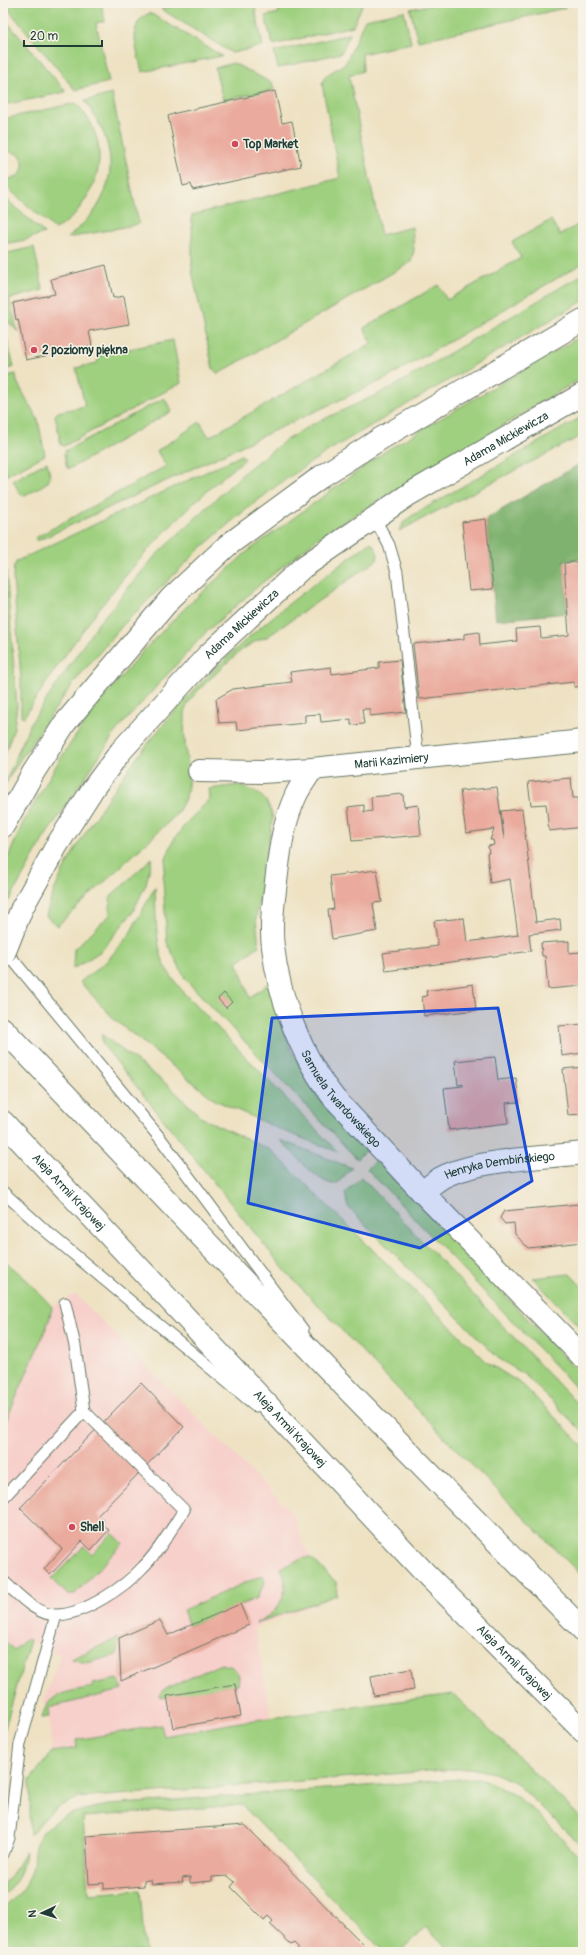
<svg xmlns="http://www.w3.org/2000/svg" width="586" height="1955" font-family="Pangolin,sans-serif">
<rect width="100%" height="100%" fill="#f7f3e8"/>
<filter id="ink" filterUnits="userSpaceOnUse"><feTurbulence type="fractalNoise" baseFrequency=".025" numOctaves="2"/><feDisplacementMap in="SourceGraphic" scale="8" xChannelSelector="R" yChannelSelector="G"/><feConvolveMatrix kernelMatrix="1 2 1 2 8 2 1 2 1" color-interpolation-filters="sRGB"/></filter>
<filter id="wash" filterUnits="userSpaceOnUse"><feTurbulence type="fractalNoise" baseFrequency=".012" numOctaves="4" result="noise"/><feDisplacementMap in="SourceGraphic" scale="16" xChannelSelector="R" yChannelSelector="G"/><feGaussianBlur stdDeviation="0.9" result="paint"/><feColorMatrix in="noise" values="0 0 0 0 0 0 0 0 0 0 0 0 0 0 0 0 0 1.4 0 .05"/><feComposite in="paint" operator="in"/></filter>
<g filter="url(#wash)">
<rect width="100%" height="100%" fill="#eee2c3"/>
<path fill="#f7d0cb" d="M75 1294 294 1515 302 1542 311 1558 336 1582 337 1595 251 1629 255 1630 271 1718 164 1736 161 1725 77 1740V1748L52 1752 48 1709 43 1703 60 1655 27 1639 14 1650 3 1639V1428L49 1321 52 1307Z"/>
<path fill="#9fd07f" stroke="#5f865a" d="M3 3H101L105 21 96 23 109 82 75 90Z
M187 3H254L263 46 232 53 161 9Z
M277 3H363L353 26 273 45 265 16 279 13Z
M438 3H563L565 8 418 41 410 9Z
M404 11 411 43 362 54 363 71 349 76 381 235 412 227 414 250 411 262 218 374 213 369 192 271V215L340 178 322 84 325 76 346 63 365 19Z
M150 13 222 56 142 72C138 52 125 23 150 13Z
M3 17 66 92 3 105Z
M350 34 341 53 278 68 274 52Z
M233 63 272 83 274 90 223 100 215 68Z
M112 94 139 224 68 238C77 229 89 219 96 209 121 170 110 136 85 101Z
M76 103C103 133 107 165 85 200 75 215 70 221 55 229L3 184V175L7 179C20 179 28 167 20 155 13 153 9 149 3 155V119Z
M3 196 44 233 25 240 3 244Z
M551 220 560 235 583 222V263L387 378 37 541 35 538 166 466 157 451 200 422 209 437 372 343 364 328 438 285 447 300 521 258 512 242Z
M34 247 43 290 9 299 18 332 3 316V254Z
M583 274V301L328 451 279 484 238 516 202 547 122 626 74 682 19 761 3 788 30 724 97 625 156 555 248 469 286 440 311 425 391 388Z
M3 323 14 367 3 370Z
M583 335V377L322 535 262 583 206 632 117 730 44 838 9 901 3 896V869L23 823 60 759 95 708 144 650 186 607 248 551 387 450Z
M173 340 181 383 64 446 61 445 55 415 58 412 85 406 76 368 97 363 100 355Z
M16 374 17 382 38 420 45 455 3 477V377Z
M164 398 172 411 71 468H67L64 454 65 451Z
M583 416V435L399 531 404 522 410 517Z
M242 455 245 459C154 530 85 621 24 717L21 716V679L13 576 14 566 17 561Z
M47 462 50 476 48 482 25 496 20 494 13 480Z
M371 542C375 548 380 553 377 560L267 637C249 642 235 655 222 668 211 678 194 693 187 705 185 709 185 716 185 720 181 758 201 783 174 817L57 926 46 916C55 879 76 848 96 816 131 762 173 709 220 664 266 619 319 580 371 542Z
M3 569 6 571 17 706 14 728 3 760Z
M238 785C259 793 267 795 273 818L256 918 259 946 237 962 250 998 270 982 279 1017 291 1050 325 1107 366 1150 357 1159 186 980 167 943 163 879 166 859 173 841 187 822 210 799 209 789Z
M152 858 146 884 133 912 101 951 73 969 74 949 110 915V897Z
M155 887C156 911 155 941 164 964 169 975 177 984 184 993L338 1152 281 1130 215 1100 116 1021 80 982 107 961 129 935Z
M101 1034 169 1086 202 1118 272 1151 488 1363 523 1385 583 1446V1577L445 1438 287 1273 103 1045Z
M280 1140 352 1168C347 1172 342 1180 337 1183 324 1191 290 1149 280 1140Z
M376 1160 583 1377V1395L367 1169Z
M361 1177 583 1410V1432L525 1375 498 1358 348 1207 345 1193Z
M3 1259 28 1281 52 1307 49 1321 3 1428Z
M570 1274 583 1288V1331L533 1278Z
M112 1533 123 1543 75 1594H67L51 1579 84 1546 92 1554Z
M304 1558H311L336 1582 337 1595 256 1623C262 1619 271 1615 275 1610 285 1599 289 1580 280 1568Z
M263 1575 265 1582 257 1598 189 1626 183 1610Z
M118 1638 117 1655 86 1663 71 1659Z
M3 1639 14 1650 27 1639 30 1640 3 1735Z
M221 1664 233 1667 239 1675 238 1684 161 1698 160 1694 163 1690Z
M118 1679 122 1690 48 1708 49 1717 42 1718C47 1691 71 1692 93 1687V1684Z
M453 1694 583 1820V1847L515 1782 493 1773 470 1768 79 1798C54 1808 47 1815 30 1835V1780L52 1752 77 1748 76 1740 161 1725 164 1736 240 1722Z
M474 1778C522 1788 550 1828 583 1861V1952H450L426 1927 399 1952H384L242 1805 83 1817 88 1894 140 1890 145 1952H3V1907C18 1897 30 1884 33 1865 34 1859 33 1850 36 1844 48 1815 82 1810 109 1805Z
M25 1851C23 1870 18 1883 3 1895V1883L11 1877Z"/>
<path fill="#7fb26e" stroke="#4f7851" d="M583 462V559L564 561 567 613 496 620 486 519Z"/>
<g id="blocks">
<path fill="#eaab9e" d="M275 91 282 123 292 121 301 166 193 190 191 184 183 186 168 116 176 113Z
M106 265 113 298 124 296 129 324 89 331 92 346 26 360 18 319 16 320 13 303 55 294 51 279Z
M486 519 493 589 469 591 462 522Z
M583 561V686L574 687V682L419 699 413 644 464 639V634L479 632 480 645 517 641 516 629 540 627 541 638 569 635 564 563Z
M400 660 406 712 370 716V709H362L364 724 351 725V719L321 722 320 714 305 715V723L237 730 236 722 219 723 216 699 233 689 292 682 290 672 331 667 332 674 379 668V662Z
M571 778 573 798H578L580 814H583V827L549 831 546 804 531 805 528 782Z
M497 787 504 839 501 811 522 809 536 922 560 919 561 930 529 934 531 951 386 971 383 953 438 946 434 921 464 918 467 942 518 935 510 879 490 883 487 853H489L488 846 494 845 493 840H490L494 829 466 833 460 791Z
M403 794 404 807 418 805 421 835 352 841 348 807 364 805V812L372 811 371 797Z
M377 870 382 902 373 903 377 931 332 939 328 910 334 909 330 876Z
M569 941V953L582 952 583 986 548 989 545 956H542L541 943Z
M473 984 476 1010 424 1016 422 997 427 996 426 991Z
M224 993 232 1002 226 1008 218 999Z
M583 1024V1053L562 1056 559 1026Z
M495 1057 498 1080 516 1078 519 1102 506 1103 508 1123 449 1130 444 1088 463 1086V1084L458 1085 455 1061Z
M583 1067V1114L568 1115 563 1069Z
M579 1204 582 1242 528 1248 515 1234 514 1223 505 1224 500 1218 504 1211Z
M141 1383 184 1427 98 1515 104 1521 101 1523 109 1530 91 1550 82 1541 50 1575 44 1569 62 1549 20 1508Z
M240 1604 249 1625 121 1681 119 1638 160 1620 168 1635Z
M411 1669 414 1690 374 1696 371 1676Z
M235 1684 241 1716 173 1728 167 1696Z
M245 1825 371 1952H295L299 1948 294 1943 292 1945 270 1924 273 1921 268 1916 264 1920 231 1887 235 1882 228 1876 212 1877V1881L190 1883V1877L182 1878 183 1882 152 1884 151 1880H148L144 1881V1886L104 1889V1883L89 1884 86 1836Z"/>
</g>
</g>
<g filter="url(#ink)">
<use href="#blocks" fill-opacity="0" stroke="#677766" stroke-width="1"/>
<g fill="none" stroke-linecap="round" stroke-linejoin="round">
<g stroke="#677766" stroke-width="13">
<path id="lane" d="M374 517 389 545 397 572 418 758
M4 949 160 1138 303 1330
M3 1192 46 1231 256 1406
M65 1303 75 1346 84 1411
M3 1498 84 1411 184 1510C172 1528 158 1553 143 1567 125 1587 83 1615 56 1615 36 1615 17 1593 3 1581
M3 1854 9 1838 20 1744 56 1615"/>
</g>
<g stroke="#677766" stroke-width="24">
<g id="street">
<path id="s1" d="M312 769C307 778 300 786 296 795 284 821 280 847 277 874 274 898 270 924 273 947 279 999 302 1058 334 1098L423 1193 583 1357"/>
<path id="s2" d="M199 771 262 772 312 769 583 741"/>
<path id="s3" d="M423 1193C430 1186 437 1179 447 1175 483 1159 543 1158 583 1153"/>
</g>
</g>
<g stroke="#677766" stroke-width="24">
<g id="secondary">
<path d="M3 826 33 773 65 723 171 598 228 545 322 476 380 439 583 320"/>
<path id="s4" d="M22 908 57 845 94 787 121 751 208 655 302 568 408 495 583 394"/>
</g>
</g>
<g stroke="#677766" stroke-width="24">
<g id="highway">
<path d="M3 1029 348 1390 583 1630"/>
<path id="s5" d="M3 1122 423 1571 583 1731"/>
</g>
</g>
<use href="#lane" stroke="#fff" stroke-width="11"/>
<use href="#street" stroke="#fff" stroke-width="22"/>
<use href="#secondary" stroke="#fff" stroke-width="22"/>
<use href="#highway" stroke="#fff" stroke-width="22"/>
<g stroke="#677766" stroke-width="24" stroke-linecap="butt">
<path id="secondary-bridge" d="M3 956 22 908"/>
</g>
<use href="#secondary-bridge" stroke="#fff" stroke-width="22"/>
</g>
</g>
<path fill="#1d4ed8" fill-opacity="0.2" stroke="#1d4ed8" stroke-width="3" stroke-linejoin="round" d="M498 1008 532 1181 420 1248 248 1203 272 1018Z"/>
<g fill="#d1495b" stroke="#f7f3e8" stroke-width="1.5">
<circle cx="235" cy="144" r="4"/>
<circle cx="34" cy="350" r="4"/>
<circle cx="72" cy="1527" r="4"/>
</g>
<g text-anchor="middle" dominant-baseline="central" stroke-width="3" stroke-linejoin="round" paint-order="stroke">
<g font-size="12" font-weight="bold" fill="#1f3d34" stroke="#f7f3e8" text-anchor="start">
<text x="243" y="144">Top Market</text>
<text x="42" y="350">2 poziomy piękna</text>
<text x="80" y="1527">Shell</text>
</g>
<g font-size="12" fill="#1f3d34" stroke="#f7f3e8">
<text stroke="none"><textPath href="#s4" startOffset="685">Adama Mickiewicza</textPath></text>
<text stroke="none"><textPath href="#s4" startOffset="361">Adama Mickiewicza</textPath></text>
<text stroke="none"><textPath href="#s2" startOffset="193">Marii Kazimiery</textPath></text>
<text stroke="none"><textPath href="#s1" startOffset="355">Samuela Twardowskiego</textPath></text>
<text stroke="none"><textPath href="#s3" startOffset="84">Henryka Dembińskiego</textPath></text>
<text stroke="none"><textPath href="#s5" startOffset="96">Aleja Armii Krajowej</textPath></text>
<text stroke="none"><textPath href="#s5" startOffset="420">Aleja Armii Krajowej</textPath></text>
<text stroke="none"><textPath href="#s5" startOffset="744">Aleja Armii Krajowej</textPath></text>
</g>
</g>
<rect width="586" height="1955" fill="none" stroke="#f7f3e8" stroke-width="16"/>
<g transform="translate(42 1913) rotate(266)" stroke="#f7f3e8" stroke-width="3" paint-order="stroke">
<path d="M0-3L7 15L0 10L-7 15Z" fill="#1f3d34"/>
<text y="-6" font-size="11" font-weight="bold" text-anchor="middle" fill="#1f3d34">N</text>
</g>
<path d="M24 40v6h78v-6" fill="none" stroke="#1f3d34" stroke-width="2"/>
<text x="30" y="40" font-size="12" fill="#1f3d34" stroke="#f7f3e8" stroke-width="3" paint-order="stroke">20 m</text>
</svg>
